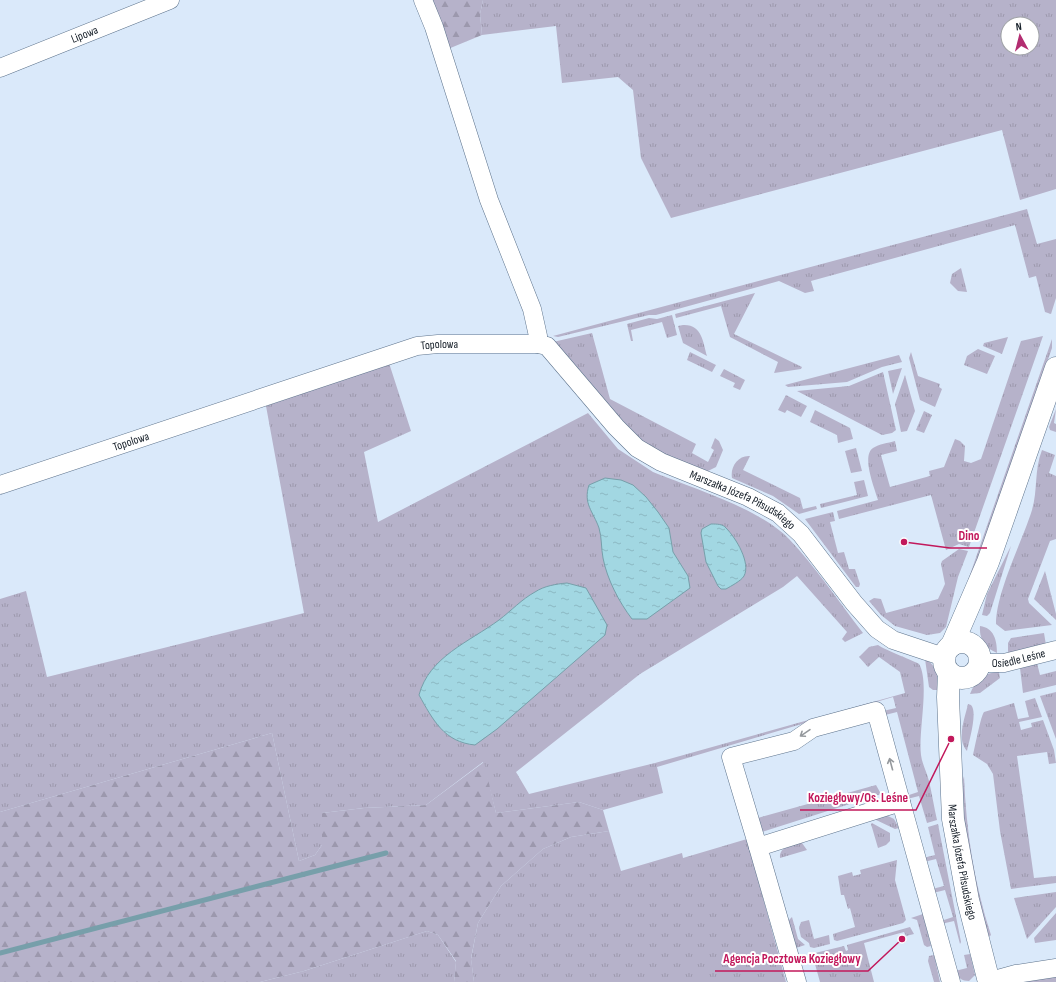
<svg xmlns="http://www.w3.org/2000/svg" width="1056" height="982" font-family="'Sofia Sans Condensed',sans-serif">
<defs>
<pattern id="grass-tufts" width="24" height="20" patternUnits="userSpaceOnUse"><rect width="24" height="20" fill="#b6b2ca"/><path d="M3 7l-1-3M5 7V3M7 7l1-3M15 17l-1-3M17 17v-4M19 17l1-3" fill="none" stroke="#9c98ad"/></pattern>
<pattern id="forest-firs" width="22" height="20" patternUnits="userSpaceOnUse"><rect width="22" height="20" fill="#b6b2ca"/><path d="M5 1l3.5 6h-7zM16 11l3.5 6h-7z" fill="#9c98ad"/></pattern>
<pattern id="water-ripples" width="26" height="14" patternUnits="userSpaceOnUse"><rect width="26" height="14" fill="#a2d7e2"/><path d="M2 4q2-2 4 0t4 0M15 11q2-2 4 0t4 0" fill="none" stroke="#8bb8c2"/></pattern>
</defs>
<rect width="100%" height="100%" fill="#dae9fa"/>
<path fill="url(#grass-tufts)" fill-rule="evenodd" d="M483 0H1056V189L1020 200 1002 130 671 218 641 158 633 90 618 77 562 83 556 26 482 35 480 14ZM1008 24H1032V48H1008Z
M1027 209 1037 244 1056 239V298L1051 314 1045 312 1036 276 1029 278 1015 225 811 281 814 291 805 293 779 281 656 315H649L558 337 553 336Z
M961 268 967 292 958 291 950 283 952 274Z
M755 293 734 334 802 367 801 369 774 373 778 362 730 337 721 306 676 318 675 314Z
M672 315 677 335 667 338 662 322 631 330 633 341H631L627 324 649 318 657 319Z
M683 325C702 324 703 342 707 356L683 343 678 326Z
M592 333 610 399 696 444 692 453 708 462 714 450 711 448 715 438 719 441 723 450 716 467 706 472 669 458 640 441 553 342Z
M1043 336 969 547 959 544 946 550 931 495 839 519 837 511 878 500C875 489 861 456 873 448 879 444 888 443 895 441L897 451 881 455 890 487 930 476 929 471 944 467 955 439 960 441 965 446 964 461 971 463 981 459 1021 341Z
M1008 337 1002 354 983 346 984 343Z
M1052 339V348L977 565 965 589Z
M978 349 995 356 987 374 964 365 967 356Z
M690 352 716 365 712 372 687 360Z
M911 352 918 376 940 384 939 387 942 389 935 407 920 400 909 358Z
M899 355 902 362 882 367 847 382 788 387 785 385Z
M389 363 411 431 364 452 378 522 588 413 618 449 653 472C692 488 761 509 789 539 815 566 839 602 863 633L845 642 842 639 847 632 797 576 783 587 640 674 516 772 529 794 655 763 905 693 900 672 879 657 868 667 859 657 869 647 878 645C885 650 917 662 919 664 930 682 918 732 921 755 922 764 927 772 929 781 932 794 934 807 937 820L927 823 919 796 907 799 906 796 918 792 897 712 885 715 883 711 896 708 893 697 657 767 663 793 603 810 579 802 496 813 483 762 426 805 364 808 322 813V845L315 855 299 861 272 733 0 812V599L26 591 47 677 304 613 266 406Z
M902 368 893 394 888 371Z
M724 369 745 380 740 390 733 387 735 383 720 376Z
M883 372 896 430 892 433 882 435 797 391 849 386Z
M905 375 915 411 907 431 901 432 895 404Z
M786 395 807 406 801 417 787 410 785 413 778 410Z
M1056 409 1054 423 1056 424V432L1050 430 1049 427Z
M815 410 850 428 853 439 838 443 837 435 810 422Z
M924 411 932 415 924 433 916 430Z
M856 448 862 471 851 473 845 451Z
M1042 450 1055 455 1049 473 1056 476V539L1050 541 1028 599 1029 603 1052 625 1005 631 996 624C996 592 1022 542 1032 510 1038 490 1034 470 1042 450Z
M750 456 743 470 800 498 803 509 816 506 817 509 799 514 773 496 732 478C730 467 738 455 750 456Z
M864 480 868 496 821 508 820 504 857 495 854 482Z
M833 512 835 521 830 522 838 553 844 552 849 569H855L860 584 859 587H856L805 519Z
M1011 546 990 613 987 616 982 615 987 594Z
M959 549 968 551 958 577 946 627 940 633 927 635 895 626 881 615 869 601 874 598 881 599 886 613 938 599 945 584 941 564 942 561Z
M1045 571 1056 614V620L1034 599Z
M980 626C994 628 997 640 997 653 985 648 979 639 980 626Z
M1044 633 1046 645 1008 653V643L1011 638Z
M925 659C938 666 938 676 937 690H933L929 687Z
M1037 663 1040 675 1056 671V685L1023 693 1020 668Z
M999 672 1000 678 980 693 970 694C975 681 985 672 999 672Z
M1056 692V739L1040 696Z
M1035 698 1042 717 1019 722 1021 730 1032 727 1031 723 1043 720 1054 750 1056 763 1049 764 1047 752 1017 756 1034 878 1056 876V883L1011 889 1000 831 993 774 987 764 973 755C975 747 981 715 984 712L1014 703 1018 719 1029 717 1025 701Z
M968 704 971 705C978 712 969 741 967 751 956 739 965 718 968 704Z
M964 776C966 830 974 883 991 935L989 937C978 907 954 804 964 776Z
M876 785 881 794 765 831 762 832 754 819Z
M886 815 894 819 899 828 895 829 872 818Z
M872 823 890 833V841L886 845 878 848 871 824Z
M938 824 961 942 960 944 954 921 941 924V921L953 917 945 890 933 893 932 889 944 886 936 859 924 862 923 858 935 855 928 827Z
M609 831 621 871 682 853 683 858 747 839 786 982H474L471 959 478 923 501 886 543 849 571 837Z
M802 843 807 850 780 858C779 846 793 845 802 843Z
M897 860 895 880 906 920 903 923 837 941 834 940 833 934 855 927 850 908 848 909 844 895H841L838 876 852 872 853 876 861 874 860 870Z
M1056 892V907L1027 939 1014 898Z
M1056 913V940L1035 943 1034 938Z
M923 914 931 946 927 947 924 945 917 920 911 918Z
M792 917 798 939 805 945 793 949 788 921Z
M809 920 814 939 829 935 830 944 814 948 810 947 809 943 801 937 799 928 801 922Z
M910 927 914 934 906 936 904 932 864 943 874 982H820L813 957 815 953 844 946 846 951 848 950 847 945Z
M427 931 438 935 456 962 454 982H260L304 971Z
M970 954 975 975 969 981C962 981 958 978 955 971L967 968 964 955Z
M934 955 940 982H934L928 961 929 956Z
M1056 975V982H1022Z"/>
<path fill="url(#forest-firs)" d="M430 0H483L480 14 482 35 448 49Z
M272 733 299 861 315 855 322 845V813L364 808 426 805 484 762 496 813 579 802 603 810 609 831 571 837 543 849 501 886 478 923 471 958 474 982H454L456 961 438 935 427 931 304 971 260 982H0V812Z"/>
<path fill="url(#water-ripples)" stroke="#779faa" d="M605 478 621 480 633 485 646 497 658 512 669 528 673 552 688 576 690 588 647 619H632C619 602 607 579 603 558 601 548 602 538 599 528 593 511 583 504 589 485Z
M711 524C717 524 723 524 726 528 736 538 751 563 744 576 741 581 731 586 726 589H721L718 586 706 562 701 533 702 529Z
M567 583 586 588 607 625 605 635 497 729 475 745C444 742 433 720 419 695 429 657 469 642 499 620 511 611 522 599 535 592 544 586 556 584 567 583Z"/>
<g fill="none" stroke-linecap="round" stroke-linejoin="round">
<path stroke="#779faa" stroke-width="5" d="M0 953 386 853"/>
<g stroke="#5d738c" stroke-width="19">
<g id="street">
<path d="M423 0 434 27 489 200 532 309 538 336V344"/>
<path id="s1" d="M0 68 170 0"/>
<path id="s2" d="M0 485 417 346 438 344H538L547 346 616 427 637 448 661 462 748 497 778 513 801 534 854 603 877 629 893 640 944 657"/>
<path id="s3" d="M981 663H1004L1056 650"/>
<path d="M758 847 731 757 794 741 813 728 876 711 901 802"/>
<path d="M797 982 758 847 901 802 951 982"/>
<path d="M987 982 1016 974 1056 968"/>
</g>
</g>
<g stroke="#5d738c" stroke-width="23">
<g id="secondary">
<circle cx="962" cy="660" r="18"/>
<path d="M952 645 988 562 1056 368"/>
<path id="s4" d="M949 674 948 697 953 819 968 900 989 982"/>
</g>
</g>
<use href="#street" stroke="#fff" stroke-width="18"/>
<use href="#secondary" stroke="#fff" stroke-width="22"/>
</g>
<defs><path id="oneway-shaft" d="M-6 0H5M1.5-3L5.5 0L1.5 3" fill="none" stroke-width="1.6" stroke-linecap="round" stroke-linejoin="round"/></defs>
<g stroke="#95999d">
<use href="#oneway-shaft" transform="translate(805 733) rotate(146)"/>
<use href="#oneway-shaft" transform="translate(891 764) rotate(-105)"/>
</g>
<g text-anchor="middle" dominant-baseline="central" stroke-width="4" stroke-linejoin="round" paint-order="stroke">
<g font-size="12" fill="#131c26" stroke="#fff">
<text stroke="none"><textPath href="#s1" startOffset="91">Lipowa</textPath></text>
<text stroke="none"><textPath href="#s2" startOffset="462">Topolowa</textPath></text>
<text stroke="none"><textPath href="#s2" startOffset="138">Topolowa</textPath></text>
<text stroke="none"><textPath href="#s2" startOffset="824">Marszałka Józefa Piłsudskiego</textPath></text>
<text stroke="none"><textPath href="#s3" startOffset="38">Osiedle Leśne</textPath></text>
<text stroke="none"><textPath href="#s4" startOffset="189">Marszałka Józefa Piłsudskiego</textPath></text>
</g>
</g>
<path fill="none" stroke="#c2185b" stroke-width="1.5" d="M904 542L950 548H987M951 739L916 810H800M902 939L868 971H715"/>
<g fill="#c2185b" stroke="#fff" stroke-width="1.5">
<circle cx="904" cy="542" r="4"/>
<circle cx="951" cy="739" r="4"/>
<circle cx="902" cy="939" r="4"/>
</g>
<g font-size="13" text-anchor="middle" font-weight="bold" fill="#c2185b" stroke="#fff" stroke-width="4" stroke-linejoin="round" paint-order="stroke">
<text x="969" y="540">Dino</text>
<text x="858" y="802">Koziegłowy/Os. Leśne</text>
<text x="792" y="963">Agencja Pocztowa Koziegłowy</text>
</g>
<g transform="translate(1020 36) rotate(353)"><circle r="19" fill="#ffffff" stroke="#a1a4a8"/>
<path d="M0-3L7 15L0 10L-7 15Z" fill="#b32d71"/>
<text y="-6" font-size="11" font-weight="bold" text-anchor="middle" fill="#131c26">N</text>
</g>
</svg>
